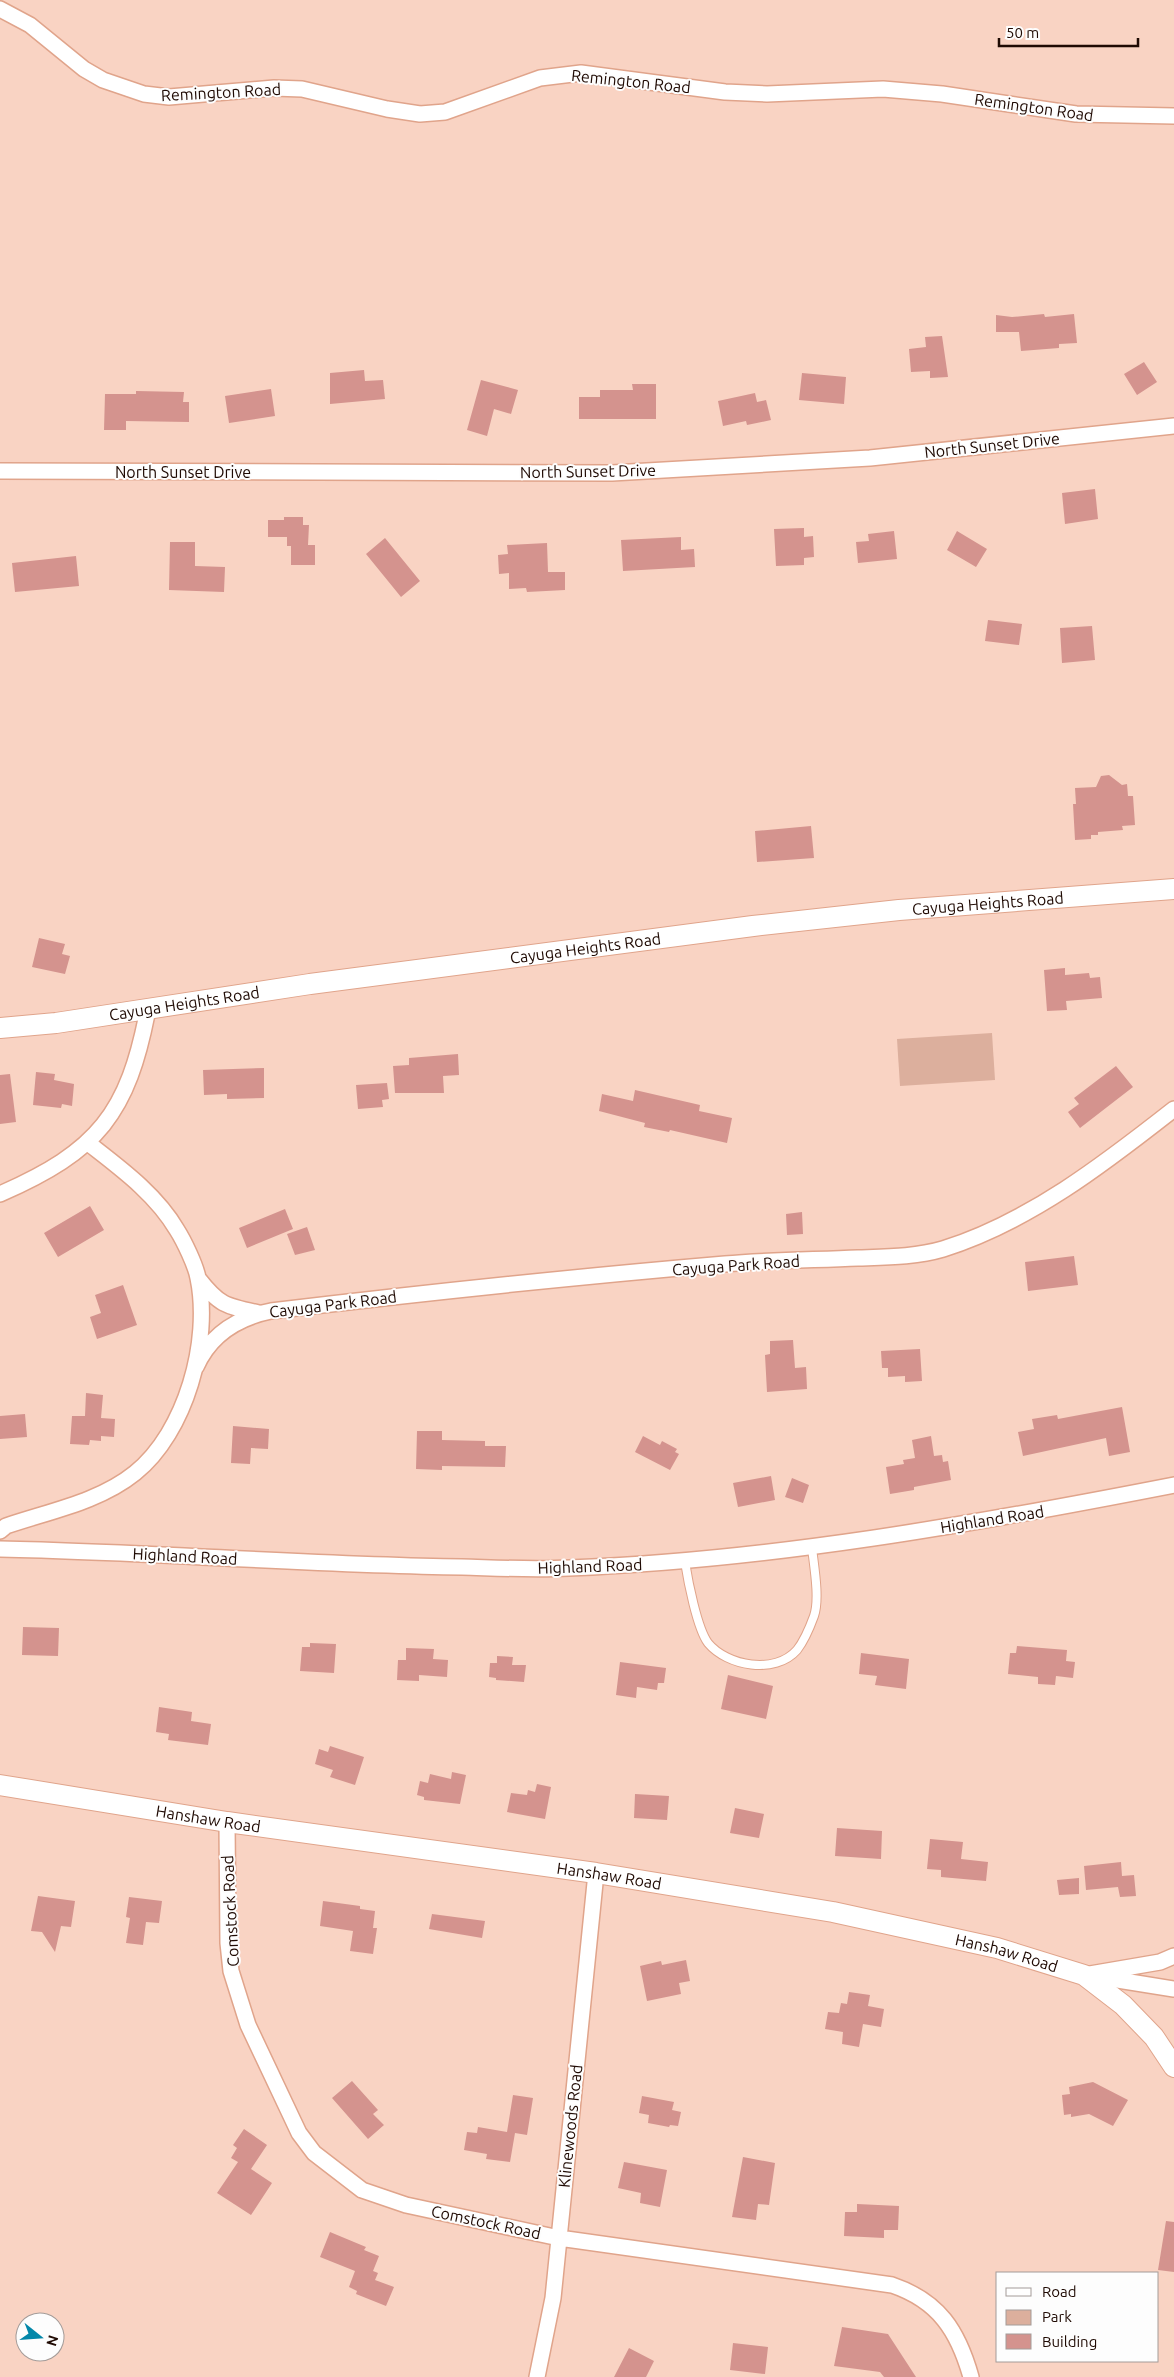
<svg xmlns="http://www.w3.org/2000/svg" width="1174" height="2377" font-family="Ubuntu,sans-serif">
<rect width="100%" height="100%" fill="#f9d3c3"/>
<path fill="#dcaf9d" d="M992 1033 995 1080 900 1086 897 1039Z"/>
<path fill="#d4938e" d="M1044 314 1045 317 1074 314 1077 343 1059 344V348L1021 351 1019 332H996V315L1012 317Z
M942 336 948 377 930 378V371L911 372 909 349 926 347 925 337Z
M1144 362 1157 382 1137 395 1124 374Z
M364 370 365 381 383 380 385 399 330 404V373Z
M802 373 846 377 844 404 799 400Z
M481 380 518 390 511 414 494 409 487 436 467 430Z
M632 384H656V419H579V397H600V390H633Z
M271 389 275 416 229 423 225 396Z
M136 391 184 392 183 402H189V422L126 421V430H104L105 394H136Z
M755 393 757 402 766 400 771 420 747 425 746 421 723 426 718 401Z
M1095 489 1098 519 1065 524 1062 493Z
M284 517H303V525H309L308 545H315V565H291V546H287V537H268V520H284Z
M804 528V537L813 536 814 557 804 558V565L776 566 774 529Z
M894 531 897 559 858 563 856 542 869 541 868 534Z
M957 531 987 549 976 567 947 550Z
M681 537V550L694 549 695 567 623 571 621 540Z
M385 538 420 581 401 597 366 554Z
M170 542H195V566L225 567 224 592 169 590Z
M547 543 548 572H565V590L527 592 526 588 509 589V573L499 574 498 555 508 554 507 545Z
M76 556 79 586 15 592 12 563Z
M988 620 1022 624 1019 645 985 641Z
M1092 626 1095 660 1062 663 1060 628Z
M1109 775 1122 785 1127 784 1128 796H1133L1135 825 1122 826 1123 830 1098 832V835H1091V839L1075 840 1073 804H1076L1075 788 1096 787 1101 776Z
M811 826 814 858 757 862 755 831Z
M39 938 65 944 62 954 70 956 65 974 32 967Z
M1065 968V975L1089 973 1090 978 1100 977 1102 998 1066 1001 1067 1010 1047 1011 1044 970Z
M458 1054 459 1075 443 1076 444 1093H395L393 1066 409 1065V1058Z
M1116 1066 1133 1087 1080 1128 1068 1112 1079 1104 1074 1098Z
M264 1068V1098L227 1099V1094L204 1095 203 1070Z
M36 1072 55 1074 54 1080 74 1084 72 1106 62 1104 61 1108 33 1105Z
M10 1074 16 1122 0 1124V1075Z
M387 1083 389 1099 382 1100 383 1107 358 1109 356 1085Z
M635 1090 700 1105 699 1111 732 1118 727 1143 670 1130 669 1132 644 1127 645 1123 599 1111 602 1094 633 1101Z
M90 1206 104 1230 58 1257 44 1233Z
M285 1209 293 1229 247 1248 239 1228Z
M802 1212 803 1234 787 1235 786 1214Z
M307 1227 315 1250 295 1255 287 1234Z
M1074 1256 1078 1285 1028 1291 1025 1262Z
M123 1285 137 1325 97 1339 90 1317 101 1313 95 1295Z
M793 1340 795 1368 806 1367 807 1389 767 1392 765 1355 770 1354V1341Z
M920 1349 922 1381 905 1382V1376L888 1377V1368H882L881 1351Z
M86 1393 103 1395 101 1418 115 1419 114 1437 101 1436V1441L90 1440 89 1445 70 1444 72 1416H85Z
M1122 1407 1130 1452 1109 1456 1106 1438 1023 1456 1018 1432 1034 1429 1032 1419 1057 1415 1058 1419Z
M25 1414 27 1437 0 1439V1416Z
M233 1426 269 1429 268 1449 251 1448 250 1464 231 1463Z
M417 1431H442V1440L485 1441V1446H506L505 1467 442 1466V1470L416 1469Z
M643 1436 660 1445 662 1441 677 1449 675 1452 679 1454 670 1470 635 1452Z
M931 1436 934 1456 942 1455 943 1462 948 1461 951 1480 914 1487V1490L890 1494 886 1467 904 1464 903 1460 915 1458 912 1440Z
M771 1476 775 1500 738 1507 733 1483Z
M792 1478 809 1485 803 1503 785 1497Z
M23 1627 59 1628 58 1656 22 1655Z
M310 1643 336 1644 334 1673 300 1671 302 1647H310Z
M1017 1646 1067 1650 1066 1661 1075 1662 1073 1678 1056 1676 1055 1685 1038 1684V1677L1008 1674 1010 1653H1016Z
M406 1648 434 1649 433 1659 448 1660 447 1677 419 1675V1681L397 1680 398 1660H406Z
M861 1653 909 1659 906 1689 875 1685 877 1676 859 1674Z
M497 1656 513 1657 512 1665H526L524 1682 496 1680V1678L489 1677 490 1663H497Z
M620 1662 666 1668 664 1683H658L657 1690 637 1687 636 1698 616 1695Z
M728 1675 773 1686 766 1719 721 1709Z
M159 1707 192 1712 191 1721 211 1724 208 1745 168 1740 169 1734 156 1732Z
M330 1746 364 1757 355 1785 330 1777 333 1770 315 1764 319 1749 328 1752Z
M452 1772 466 1775 460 1804 424 1800V1797L417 1795 420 1781 428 1783 430 1774 451 1779Z
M537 1784 551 1787 545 1819 507 1812 511 1793 527 1795 528 1790 535 1792Z
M635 1794 669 1796 667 1820 634 1818Z
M735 1808 764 1814 759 1838 730 1833Z
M837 1828 882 1831 881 1859 835 1856Z
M930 1839 963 1842 961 1859 988 1862 986 1881 941 1877V1870L927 1869Z
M1121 1862 1122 1876 1134 1875 1136 1896 1120 1897 1118 1887 1086 1890 1084 1866Z
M1079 1878V1894L1059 1895 1057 1880Z
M38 1896 75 1901 71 1927 61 1926 55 1952 42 1932 31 1931Z
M129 1897 162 1901 159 1923 146 1922 143 1945 126 1943 130 1918 126 1917Z
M323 1901 360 1906V1909L375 1911 373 1928H377L373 1954 350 1951 353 1931 320 1926Z
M432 1914 485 1921 482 1938 429 1929Z
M686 1960 690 1981 679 1983 681 1994 647 2001 640 1966 661 1961 662 1965Z
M849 1992 870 1995 868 2006 884 2009 881 2027 863 2024 859 2047 842 2044 843 2032 825 2029 828 2012 839 2013 841 2003 847 2004Z
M352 2081 378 2110 373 2114 384 2125 368 2139 332 2098Z
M1093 2082 1128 2100 1113 2126 1089 2114 1071 2117V2114L1064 2115 1062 2095 1070 2094 1069 2087Z
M513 2095 533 2098 527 2135 515 2133 510 2162 486 2159 487 2154 464 2150 467 2132 477 2133 478 2127 507 2132Z
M642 2096 674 2102 672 2110 681 2112 678 2126 670 2125 669 2127 648 2123 649 2115 639 2113Z
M244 2129 267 2145 251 2169 272 2183 251 2215 217 2193 238 2162 231 2158 237 2148 233 2145Z
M743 2157 775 2163 769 2205 758 2204 756 2220 732 2217Z
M624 2162 667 2170 660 2207 640 2203 641 2193 618 2188Z
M857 2204 899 2206 898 2230H884V2238L844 2236 845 2212H857Z
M1166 2221 1174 2222V2272L1158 2270Z
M330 2232 366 2247 364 2250 379 2256 373 2271 378 2273 375 2280 394 2287 386 2306 356 2294 357 2291 349 2287 355 2271 320 2257Z
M842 2327 888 2334 916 2377H884L880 2372 834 2366Z
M733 2343 768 2347 765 2374 730 2370Z
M629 2348 654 2361 646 2377H614Z"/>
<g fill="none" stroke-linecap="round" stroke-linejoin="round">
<g stroke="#e0a48b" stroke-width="10">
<path id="lane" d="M685 1562C688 1581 697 1628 708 1643 727 1666 775 1675 797 1650 804 1641 810 1627 814 1616 820 1599 814 1566 812 1548"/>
</g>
<g stroke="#e0a48b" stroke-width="18">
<path id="street" d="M0 9 30 25 84 69 103 80 144 94 169 97 274 88 302 89 387 109 420 114 445 112 540 78 581 73 725 92 767 94 883 89 942 94 1076 114 1174 116
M0 471 612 473 870 458 1174 426
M0 1194C98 1151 128 1114 148 1009
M198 1278C219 1305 225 1306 259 1313
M196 1367C210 1335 237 1318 271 1311 422 1293 573 1277 725 1264 769 1260 814 1260 858 1258 886 1257 916 1257 943 1249 1029 1222 1104 1164 1174 1109
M0 1531 6 1526C50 1511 99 1502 135 1473 186 1432 211 1341 198 1278 196 1266 184 1241 177 1230 156 1194 120 1168 88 1143
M0 1549C154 1552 308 1565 462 1567 498 1568 534 1570 569 1568 773 1560 974 1524 1174 1485
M227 1822 228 1943 231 1971 248 2025 299 2133 314 2153 362 2190 406 2205 559 2238 892 2285C939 2301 958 2331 971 2377
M1084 1975 1160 1962 1174 1956
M1099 1977 1174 1989
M537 2377 553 2298 596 1873"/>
</g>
<g stroke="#e0a48b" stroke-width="22">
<g id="secondary">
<path id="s1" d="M0 1028 56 1023 310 984 753 926 899 910 1174 889"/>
<path id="s2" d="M0 1785 227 1822 596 1873 833 1912 997 1948 1084 1975 1123 2005 1154 2037 1174 2067"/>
</g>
</g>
<use href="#lane" stroke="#fff" stroke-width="8"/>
<use href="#street" stroke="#fff" stroke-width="15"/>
<use href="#secondary" stroke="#fff" stroke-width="20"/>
</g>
<g text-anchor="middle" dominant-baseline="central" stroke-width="4" stroke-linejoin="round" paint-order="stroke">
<g font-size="16" fill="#1f0a03" stroke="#fdfdfd">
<text transform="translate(631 81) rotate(6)">Remington Road</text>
<text transform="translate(221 92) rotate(-3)">Remington Road</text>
<text transform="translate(1034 107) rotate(8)">Remington Road</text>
<text transform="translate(992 445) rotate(-6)">North Sunset Drive</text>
<text transform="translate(588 471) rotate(-1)">North Sunset Drive</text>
<text x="183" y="472">North Sunset Drive</text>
<text stroke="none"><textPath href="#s1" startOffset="996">Cayuga Heights Road</textPath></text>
<text stroke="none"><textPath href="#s1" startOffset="591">Cayuga Heights Road</textPath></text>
<text stroke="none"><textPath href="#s1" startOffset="186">Cayuga Heights Road</textPath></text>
<text transform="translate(736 1265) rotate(-4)">Cayuga Park Road</text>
<text transform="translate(333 1304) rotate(-7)">Cayuga Park Road</text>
<text transform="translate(992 1519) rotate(-9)">Highland Road</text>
<text transform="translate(185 1556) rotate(3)">Highland Road</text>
<text transform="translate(590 1566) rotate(-2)">Highland Road</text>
<text stroke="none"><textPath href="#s2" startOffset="211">Hanshaw Road</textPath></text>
<text stroke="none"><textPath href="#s2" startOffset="616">Hanshaw Road</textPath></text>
<text transform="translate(230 1911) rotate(-93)">Comstock Road</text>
<text stroke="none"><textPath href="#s2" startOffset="1021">Hanshaw Road</textPath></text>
<text transform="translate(570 2126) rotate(-84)">Klinewoods Road</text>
<text transform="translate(486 2222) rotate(12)">Comstock Road</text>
</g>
</g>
<rect x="996" y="2272" width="162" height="90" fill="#fdfdfd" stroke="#a49c99"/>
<rect x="1006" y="2288" width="25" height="8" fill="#ffffff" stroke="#a49c99"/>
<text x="1042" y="2297" font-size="15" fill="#1f0a03">Road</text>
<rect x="1006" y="2310" width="25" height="15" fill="#dcaf9d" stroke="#a49c99"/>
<text x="1042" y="2322" font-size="15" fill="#1f0a03">Park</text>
<rect x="1006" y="2334" width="25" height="15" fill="#d4938e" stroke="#a49c99"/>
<text x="1042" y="2347" font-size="15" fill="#1f0a03">Building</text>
<g transform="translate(40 2337) rotate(107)"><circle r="24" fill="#fdfdfd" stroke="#a49c99"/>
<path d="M0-4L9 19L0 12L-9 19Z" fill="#0387a9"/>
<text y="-8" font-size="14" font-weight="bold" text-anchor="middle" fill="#1f0a03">N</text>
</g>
<path d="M999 38v8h139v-8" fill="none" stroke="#1f0a03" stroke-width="2.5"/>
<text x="1006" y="38" font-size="15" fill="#1f0a03" stroke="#fdfdfd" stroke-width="4" paint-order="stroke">50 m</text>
</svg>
